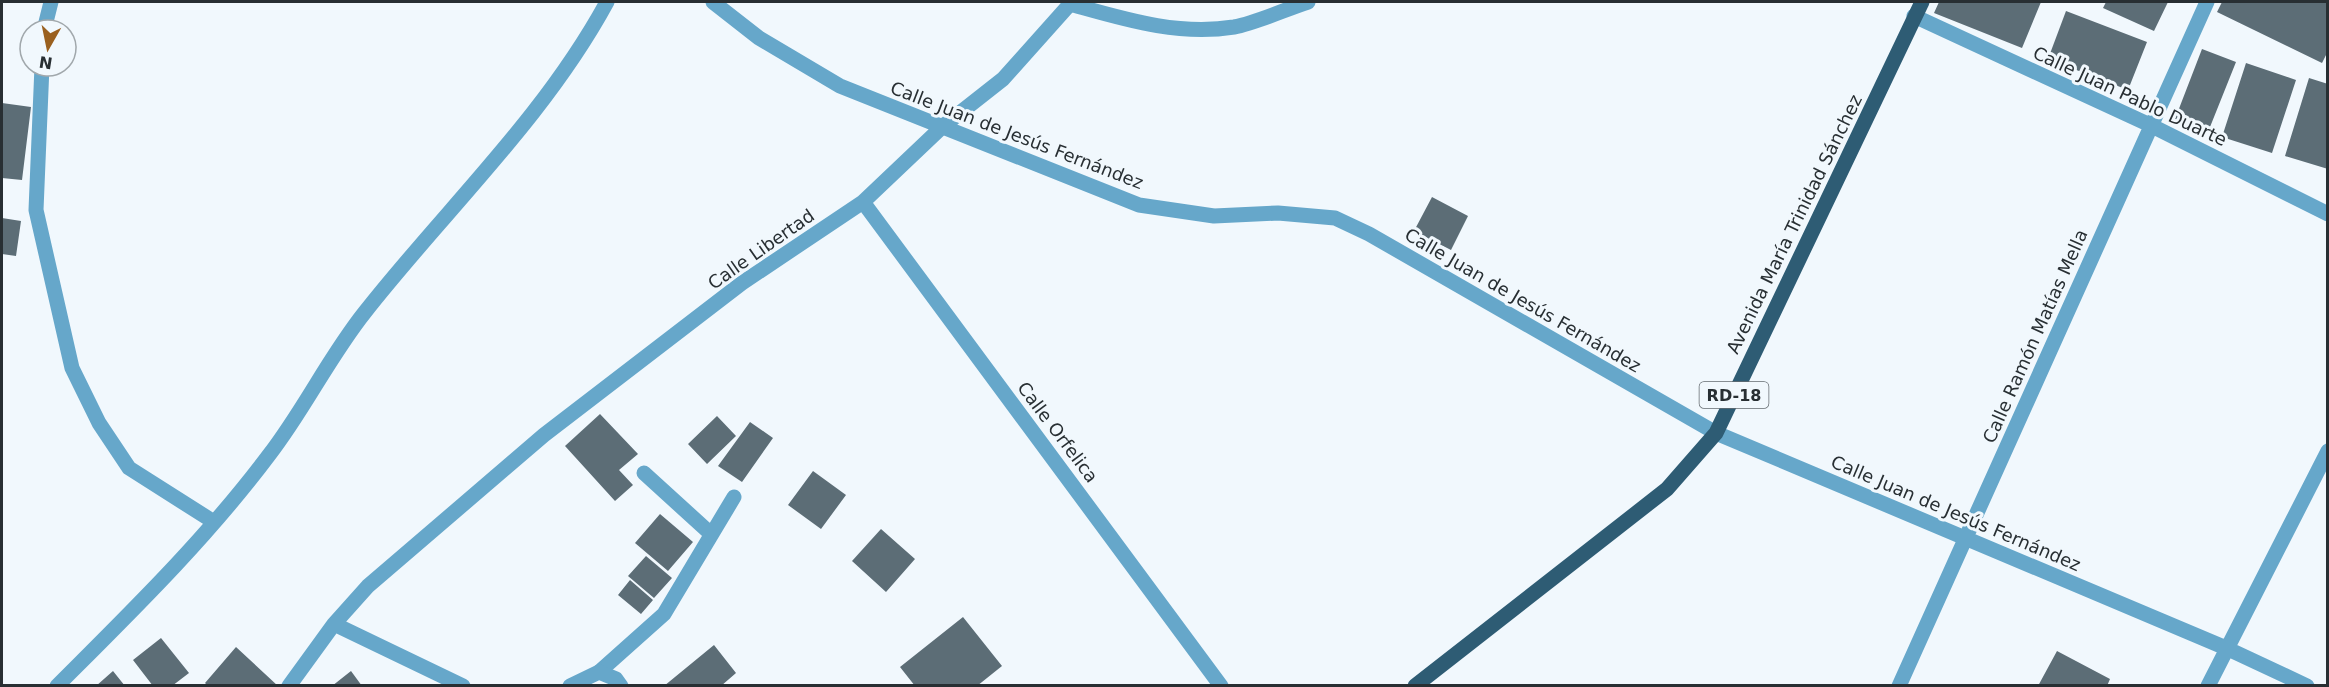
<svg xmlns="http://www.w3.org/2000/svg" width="2329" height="687" font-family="'DejaVu Sans',sans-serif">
<rect width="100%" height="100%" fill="#f1f8fd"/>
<path fill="#5c6d76" d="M1939 2H2041L2022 48 1934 13Z
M2106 2H2168L2154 31 2103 8Z
M2222 2H2328V51L2322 63 2217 12Z
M2066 11 2147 42 2128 90 2048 59Z
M2202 49 2236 62 2208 132 2175 119Z
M2246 63 2296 80 2272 153 2222 137Z
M2309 78 2328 84V169L2285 156Z
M2 103 31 107 22 180 2 178Z
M1432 197 1468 216 1451 250 1414 231Z
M2 218 21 221 16 256 2 254Z
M600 414 638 454 619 470 633 485 615 501 565 446Z
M717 416 736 436 707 464 688 444Z
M750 422 773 438 742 482 718 466Z
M813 471 846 495 821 529 788 505Z
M660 514 693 542 668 571 635 543Z
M881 529 915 559 886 592 852 561Z
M646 556 672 578 654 598 628 576Z
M630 580 653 600 641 614 618 595Z
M963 617 1002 666 977 686H915L900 667Z
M161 638 189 673 172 686H153L133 660Z
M714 645 736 673 721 686H664Z
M236 647 278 686H208L205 683Z
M2057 651 2110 679 2107 686H2038Z
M113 671 125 686H96Z
M351 671 362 686H332Z"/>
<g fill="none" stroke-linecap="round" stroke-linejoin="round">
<path stroke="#66a7ca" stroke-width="15" d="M644 473 711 534
M599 672 664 614 734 497"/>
<path stroke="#66a7ca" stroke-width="15" d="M713 2 759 38 840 86 1139 205 1214 216 1278 213 1335 218 1369 234 1716 433 2226 648 2307 686
M1914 16 2150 125 2328 214
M44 30 51 2
M42 66 36 210 72 368 99 423 129 468 214 522
M863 202 1221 686
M334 624 463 686
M57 686C131 612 206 539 269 455 304 410 329 357 365 312 446 209 544 118 607 2
M289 686 334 624 368 586 544 435 742 283 863 202 942 127 1003 79 1070 4C1124 19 1177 36 1234 27 1256 23 1286 9 1308 2
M570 686 599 672 616 679 621 686
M1899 686 2207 2
M2208 686 2328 451"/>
<path stroke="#2e5c74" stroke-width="15" d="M1415 686 1667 489 1716 433 1922 2"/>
</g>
<g text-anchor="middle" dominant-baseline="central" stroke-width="6" stroke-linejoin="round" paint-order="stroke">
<rect fill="#f1f8fd" stroke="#646b70" stroke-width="1.5" x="1699.5" y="382" width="69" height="26" rx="4.5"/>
<g font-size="16" font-weight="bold" fill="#282f33">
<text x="1734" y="395">RD-18</text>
</g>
<g font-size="18" fill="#282f33" stroke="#f1f8fd">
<text transform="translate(2130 96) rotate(25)">Calle Juan Pablo Duarte</text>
<text transform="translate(1017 135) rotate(21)">Calle Juan de Jesús Fernández</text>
<text transform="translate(1794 224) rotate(-64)">Avenida María Trinidad Sánchez</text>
<text transform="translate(761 249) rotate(-35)">Calle Libertad</text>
<text transform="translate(1523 300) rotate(30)">Calle Juan de Jesús Fernández</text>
<text transform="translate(2035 336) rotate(-66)">Calle Ramón Matías Mella</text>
<text transform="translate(1058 432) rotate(53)">Calle Orfelica</text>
<text transform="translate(1956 513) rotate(23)">Calle Juan de Jesús Fernández</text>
</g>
</g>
<rect width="2329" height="687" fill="none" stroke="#282f33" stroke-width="6"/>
<g transform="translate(48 48) rotate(189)"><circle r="28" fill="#f1f8fd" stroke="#a1a8ac" stroke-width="1.5"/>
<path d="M0-4.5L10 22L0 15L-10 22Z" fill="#9a601f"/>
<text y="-9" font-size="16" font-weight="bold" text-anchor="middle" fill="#282f33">N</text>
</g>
</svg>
